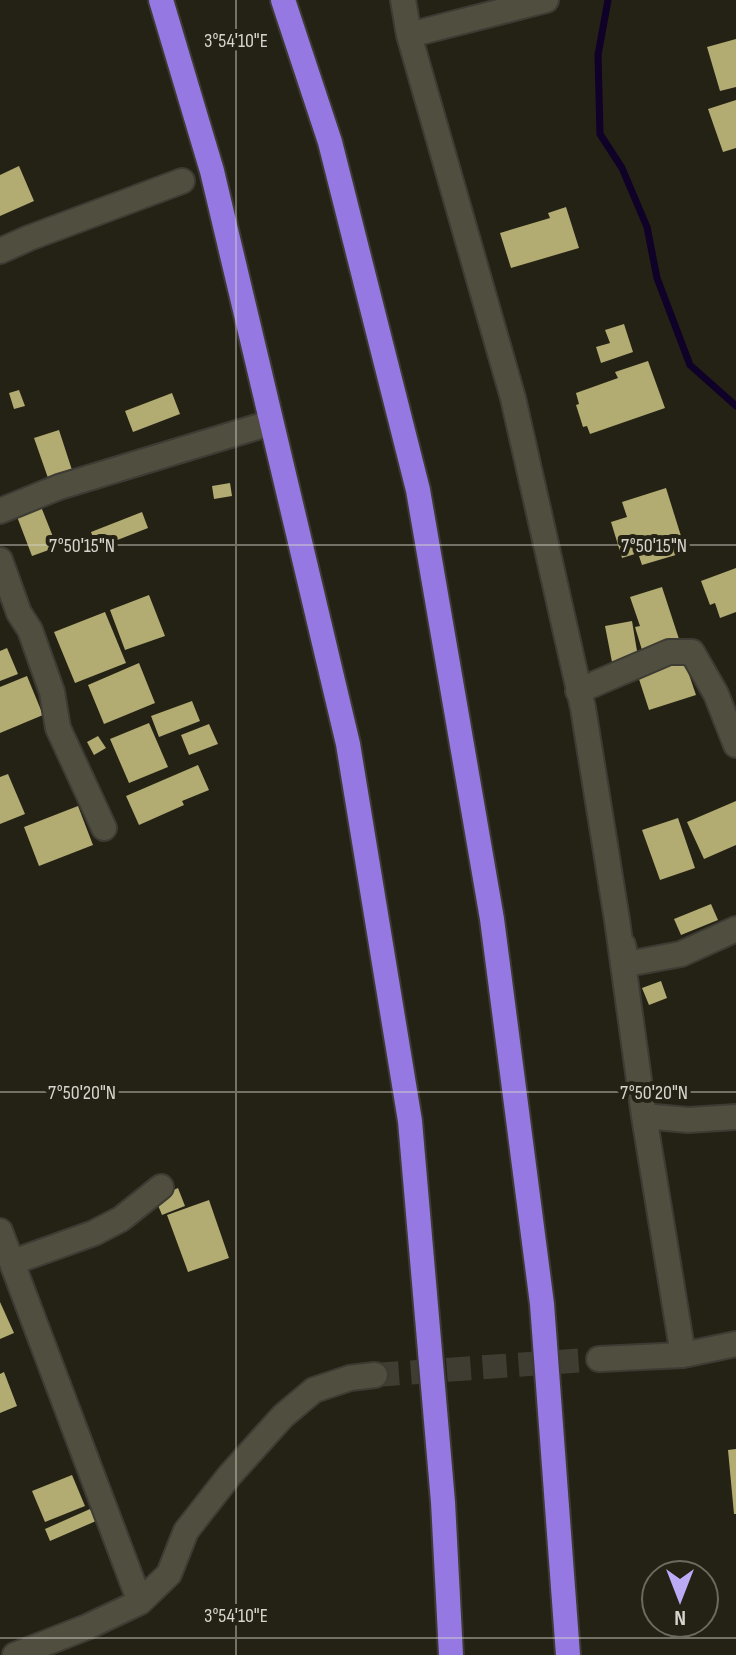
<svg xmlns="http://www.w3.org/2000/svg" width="736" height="1655" font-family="'Sofia Sans Condensed',sans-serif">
<rect width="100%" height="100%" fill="#242215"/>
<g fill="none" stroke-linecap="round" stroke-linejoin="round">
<path stroke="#0f0127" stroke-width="7" d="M608 0 598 55 600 134 622 168 647 227 657 278 690 365 736 406"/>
</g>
<path fill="#b2ab72" d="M736 39V87L720 91 707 47Z
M736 100V148L723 152 708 109Z
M19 166 34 201 0 216V175Z
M566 207 579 248 511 268 500 233 550 218 548 213Z
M624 324 633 352 601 363 596 347 610 343 605 330Z
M648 361 665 408 590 434 587 426 583 427 576 405 579 404 576 393 618 378 615 372Z
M19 390 25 406 14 409 9 393Z
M172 393 180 414 133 432 125 411Z
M59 430 72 470 48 478 34 438Z
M230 483 232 496 214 499 212 486Z
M666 488 686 552 642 565 638 553 622 558 611 522 627 517 622 502Z
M40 504 57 547 32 556 16 514Z
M142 512 148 528 97 548 91 532Z
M736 568V612L720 618 715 603 710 605 701 581Z
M662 587 679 639 642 650 635 627 640 626 630 597Z
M149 595 165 636 125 650 110 610Z
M105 612 126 663 75 683 54 632Z
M632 621 638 657 612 662 605 626Z
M7 648 18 674 0 681V651Z
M683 657 696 695 649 710 637 673Z
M139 663 155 703 104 724 88 685Z
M27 676 43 715 0 733V687Z
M192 701 200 721 159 737 151 716Z
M149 723 168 767 129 783 110 739Z
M209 724 218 744 189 755 181 735Z
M98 736 106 748 94 755 87 742Z
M198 765 209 790 182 801 184 805 139 825 126 796Z
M8 774 25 814 0 824V777Z
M736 801V845L704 859 687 822Z
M78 806 93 845 39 866 24 827Z
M678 818 695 868 660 880 642 830Z
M711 904 718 920 681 935 674 919Z
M661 981 667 998 649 1005 642 988Z
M178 1188 185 1206 162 1215 155 1198Z
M209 1200 229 1258 188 1272 167 1215Z
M0 1302 14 1333 0 1339Z
M4 1372 17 1406 0 1413V1374Z
M736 1449V1514H734L728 1450Z
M72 1475 85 1506 45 1522 32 1491Z
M90 1509 96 1521 50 1541 45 1529Z"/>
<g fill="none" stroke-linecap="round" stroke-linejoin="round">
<path stroke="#3f3d31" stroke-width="24" stroke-dasharray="24 12" stroke-linecap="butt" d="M375 1375 599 1359"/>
<g stroke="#3d3b33" stroke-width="28">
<path id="minor" d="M403 0 409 35 513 398 583 708 617 920 644 1116 683 1355
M409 35 546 0
M0 251 29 238 182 181
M0 511 59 487 270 423
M0 560 19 613 30 630 52 692 58 728 104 828
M578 691 669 652H692L716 694 736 745
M623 945 627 964 681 954 736 929
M644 1116 688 1120 736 1117
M0 1231 140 1602
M13 1262 94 1233 121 1219 161 1187
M599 1359 683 1355 736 1344
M15 1655 87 1627 140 1602 169 1574 186 1531 229 1476 283 1416 314 1390 350 1378 375 1375"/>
</g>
<g stroke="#3d3b33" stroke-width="28">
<path id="highway" d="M161 0 212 171 348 744 410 1121 443 1502 451 1655
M283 0 330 142 418 490 492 919 542 1304 568 1655"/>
</g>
<use href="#minor" stroke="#4f4e3f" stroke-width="24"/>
<use href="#highway" stroke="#9578e1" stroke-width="24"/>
</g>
<path fill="none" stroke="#d6d5cd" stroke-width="2" stroke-opacity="0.45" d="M236 0V1655M0 545H736M0 1092H736M0 1638H736"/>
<g font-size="20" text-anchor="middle" fill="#d6d5cd" stroke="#242215" stroke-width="8" stroke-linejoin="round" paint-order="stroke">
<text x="236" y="47">3°54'10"E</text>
<text x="654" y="552">7°50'15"N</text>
<text x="82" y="552">7°50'15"N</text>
<text x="654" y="1099">7°50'20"N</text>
<text x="82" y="1099">7°50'20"N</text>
<text x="236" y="1622">3°54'10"E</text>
</g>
<g transform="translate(680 1599) rotate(180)"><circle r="38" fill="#242215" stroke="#6b6a5f" stroke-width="2"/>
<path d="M0-6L14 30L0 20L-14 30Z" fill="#bbaaf6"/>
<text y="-12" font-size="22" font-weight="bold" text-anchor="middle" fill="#d6d5cd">N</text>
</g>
</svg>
